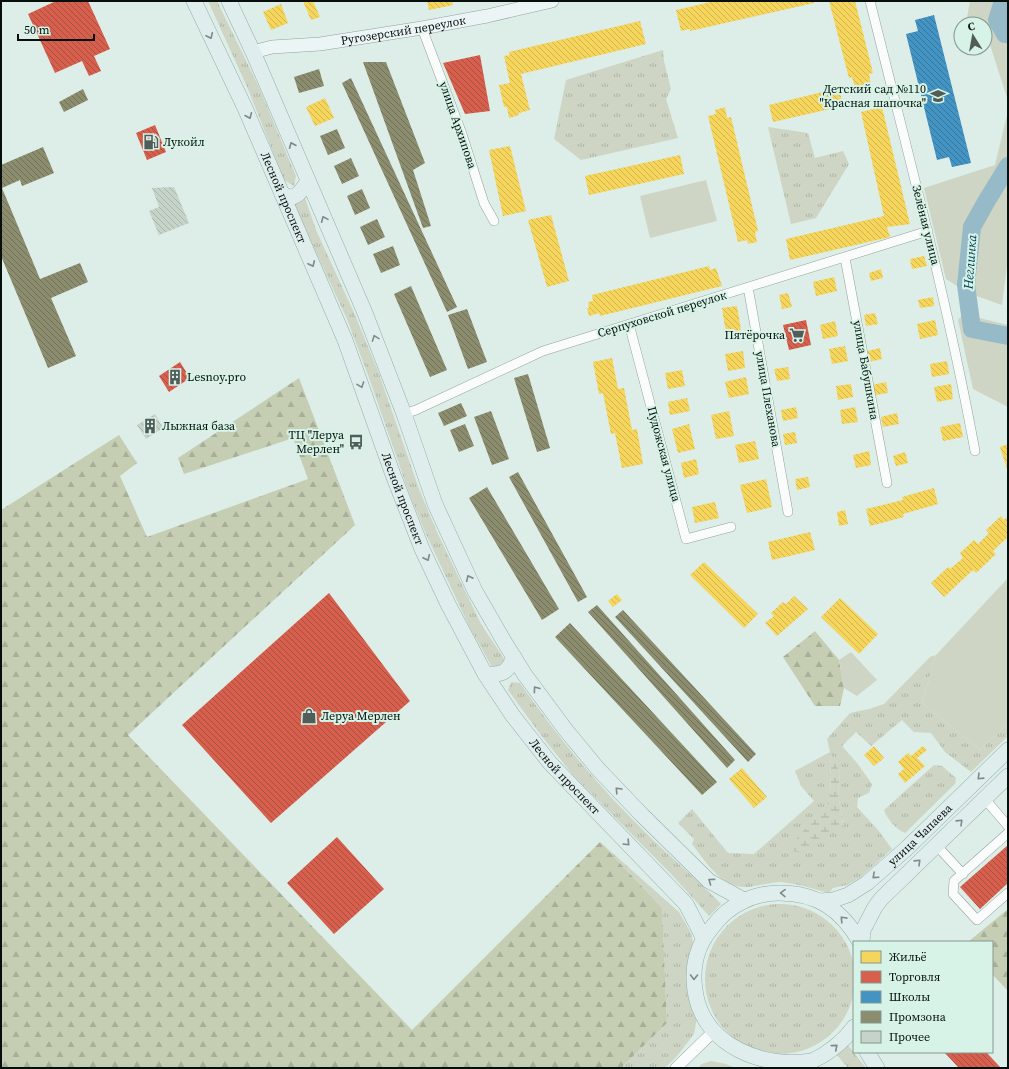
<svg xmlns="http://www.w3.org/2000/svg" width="1009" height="1069" font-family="'Source Serif 4',serif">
<defs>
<pattern id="grass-tufts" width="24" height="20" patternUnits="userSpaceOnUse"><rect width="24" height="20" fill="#ced5c4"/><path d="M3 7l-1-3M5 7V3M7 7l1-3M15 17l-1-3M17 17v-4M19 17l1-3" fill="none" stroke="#afb6a7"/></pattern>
<pattern id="forest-firs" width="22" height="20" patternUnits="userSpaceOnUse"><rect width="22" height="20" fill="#c5cdb3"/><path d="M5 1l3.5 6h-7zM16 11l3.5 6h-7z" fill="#a8af99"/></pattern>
<pattern id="wetland-marsh" width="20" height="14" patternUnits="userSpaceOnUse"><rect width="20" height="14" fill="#ced5c4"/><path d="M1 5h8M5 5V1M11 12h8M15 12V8" fill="none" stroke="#afb6a7"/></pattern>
<pattern id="homes-back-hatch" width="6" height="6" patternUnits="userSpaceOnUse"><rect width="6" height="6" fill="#f6d55c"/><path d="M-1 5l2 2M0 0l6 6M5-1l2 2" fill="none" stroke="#d1b64f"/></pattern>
<pattern id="shops-back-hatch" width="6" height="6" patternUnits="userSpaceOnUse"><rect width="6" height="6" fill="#d6604d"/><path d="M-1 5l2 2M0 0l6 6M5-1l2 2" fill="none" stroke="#ac4e3e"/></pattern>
<pattern id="schools-back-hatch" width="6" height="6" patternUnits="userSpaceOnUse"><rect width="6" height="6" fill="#4393c3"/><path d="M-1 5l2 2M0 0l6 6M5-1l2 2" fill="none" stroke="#36769d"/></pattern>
<pattern id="industry-back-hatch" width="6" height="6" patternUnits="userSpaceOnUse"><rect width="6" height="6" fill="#8c8c6e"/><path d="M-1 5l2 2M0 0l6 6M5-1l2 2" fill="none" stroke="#707159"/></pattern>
<pattern id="building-back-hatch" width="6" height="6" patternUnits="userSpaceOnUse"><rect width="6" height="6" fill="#c6d3c9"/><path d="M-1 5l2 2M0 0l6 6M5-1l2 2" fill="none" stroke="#a9b4ab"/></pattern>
</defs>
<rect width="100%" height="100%" fill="#ddede7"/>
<path fill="url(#grass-tufts)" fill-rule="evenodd" d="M208 1H217L258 85 296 176 294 186 284 180 248 89Z
M663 50 664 61 671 89 666 99 678 138 581 160 554 139 566 80Z
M768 127 808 133 815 158 843 151 849 164 816 218 791 224Z
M305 198 316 230 355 315 378 371 419 489 437 532 481 624 505 660 503 669 492 667 470 628 425 532 409 493 368 375 347 319 292 201 299 203Z
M936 655 922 703 980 750 1008 723V736L971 772 945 752 931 733 914 732 902 720 871 746 856 732 842 746 857 763 872 784 869 793 858 798 857 807 878 830 892 849 861 877 847 885 833 888 829 893C814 889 798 884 782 882 771 882 759 886 748 887 722 889 706 862 692 844L694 839 678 823 692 809 728 853 754 854 814 801 801 786 795 771 830 752 827 739 850 713 869 709 884 704 930 657ZM830 753 840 773 838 793 843 825 788 850 831 799Z
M511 682 520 683C557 737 599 787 646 833 670 857 697 879 721 904L709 916 673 876 573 775 540 734 508 690Z
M934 765 942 766 956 778 955 784 905 833C897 830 886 818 884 810Z
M600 842 679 912 691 933 693 943 688 967 697 1017 694 1034 677 1056 665 1068H621L667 1023 662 908Z
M705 979a75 75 0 1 1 150 0a75 75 0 1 1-150 0Z
M847 1044 866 1068H848L836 1054Z"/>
<path fill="url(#forest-firs)" d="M299 378 355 525 128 735 412 1030 600 842 662 908 667 1023 621 1068H1V510L119 435 137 463 120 476 147 537 308 479 293 438 184 474 178 458Z
M815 631 839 660 844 688 840 706H815L783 657Z
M1008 909V991L992 974V942H968Z"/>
<path fill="url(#wetland-marsh)" d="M830 751 840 773 838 793 843 825 802 853 787 850 831 799Z"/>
<path fill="#ced5c4" d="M970 1H1008V101L985 29V24L966 23Z
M1008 111V258L1002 305 968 293 946 279 924 188 995 165Z
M706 180 717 221 650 238 640 196Z
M963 314 1008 325V407L973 389 958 320Z
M1008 578V723L980 750 922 703 936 655Z
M851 652 877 680 857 696 844 688 839 660Z
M711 1061 726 1064 735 1068H698L702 1064Z"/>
<path fill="url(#homes-back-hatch)" d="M303 1H313L320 17 311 20Z
M427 1H452L453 5 429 10Z
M715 1H814V3L690 31V29L681 31 676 10Z
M829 1H855L873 73 869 74 871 85 855 88 852 77 849 78Z
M281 4 288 23 271 30 263 12Z
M640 21 646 44 521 74 530 110 519 113V115L509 118 507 107H504L499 85 510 83 504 56 510 55 509 52Z
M839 88 843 106 773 122 769 105Z
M325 98 334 118 315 126 306 107Z
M725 107 727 118 731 117 758 231 755 232 757 242 748 244 747 240 738 242 708 116 716 114 715 110Z
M882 107 910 224 887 227 890 237 790 260 786 239 884 216 861 112Z
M510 146 526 211 503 216 489 150Z
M680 155 684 174 589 195 585 176Z
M551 215 569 281 547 287 528 220Z
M924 256 927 266 912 269 910 259Z
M709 266 710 270 716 268 722 286 600 316 599 313 589 316 587 308H589L588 302 593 301 592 295Z
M881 269 883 278 871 281 869 273Z
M834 277 837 291 816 296 813 282Z
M788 293 792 307 782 309 779 295Z
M933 297 934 306 920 308 918 300Z
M737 306 741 330 726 333 722 308Z
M875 313 878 324 866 326 864 315Z
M935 320 938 335 920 339 917 324Z
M835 321 838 336 823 339 820 325Z
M845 346 848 361 832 364 829 349Z
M880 348 882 359 869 362 867 351Z
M743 351 745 368 728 371 725 354Z
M612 358 618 389 624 388 632 430 637 429 643 464 622 468 615 433 611 434 603 393 599 394 593 362Z
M947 361 949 374 932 377 930 364Z
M788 367 790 379 777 381 774 369Z
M682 370 685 386 668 389 665 373Z
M746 377 749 394 729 398 725 382Z
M886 382 888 393 875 395 872 385Z
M851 384 853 397 838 400 836 386Z
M951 384 953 399 937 402 934 387Z
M687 398 690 411 670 415 668 402Z
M796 407 798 418 783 421 781 410Z
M855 407 858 422 842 424 840 410Z
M729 411 734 436 716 439 711 415Z
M897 413 899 424 883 427 881 417Z
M960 423 963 437 943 441 940 427Z
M689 424 695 449 678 453 672 429Z
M795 432 797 443 785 445 783 434Z
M755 441 759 459 739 463 735 445Z
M1008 444V472L1000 447Z
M869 451 871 465 856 468 853 455Z
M905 452 908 463 896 466 893 456Z
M696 459 699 474 684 478 681 463Z
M808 477 810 487 797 490 795 479Z
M766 479 772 507 747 513 740 485Z
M934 488 938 504 903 514 904 517 870 526 866 509 903 500 902 497Z
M715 502 719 518 695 523 692 507Z
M845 510 848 524 839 526 837 512Z
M1001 516 1004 520 1008 516V537L993 551 996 554 976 573 973 570 944 597 931 583 948 567 950 569 963 558 960 553 974 540 978 544 989 533 986 530Z
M810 532 815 550 772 560 768 542Z
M704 562 758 614 744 628 690 575Z
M617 594 622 600 613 607 608 601Z
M794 596 808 609 777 636 765 623 774 616 771 613 783 602 786 604Z
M840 598 878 634 859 654 821 617Z
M874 746 884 758 874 766 864 755Z
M923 746 927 750 917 758 925 766 905 783 898 774 904 769 898 762 908 753 911 756Z
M742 768 767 797 754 808 729 779Z"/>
<path fill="url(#shops-back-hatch)" d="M56 1H88L110 49 94 56 101 71 89 76 82 61 55 73 28 14Z
M480 55 490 111 465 114 443 63Z
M155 125 166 152 147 160 136 133Z
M806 320 811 345 789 350 783 325Z
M180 362 190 378 169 392 159 376Z
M329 593 410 701 271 823 182 725Z
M337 837 384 889 334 934 287 883Z
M1008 845V883L980 909 960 887Z
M944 1052H986L1001 1068H959Z"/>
<path fill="url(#schools-back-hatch)" d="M934 15 971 163 952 167 949 157 937 160 906 34 918 31 915 20Z"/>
<path fill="url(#industry-back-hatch)" d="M363 62H386L425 163 413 170 431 226 423 228Z
M319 69 324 86 299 93 294 77Z
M351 78 457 307 447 312 342 83Z
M83 89 88 100 64 112 59 102Z
M337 129 345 148 328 155 320 136Z
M43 147 54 173 22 186 20 180 2 188 40 279 80 263 88 282 51 298 76 356 48 368 1 256V165Z
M351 158 359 176 342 184 334 166Z
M362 189 370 208 355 215 347 196Z
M377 219 385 237 368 245 360 227Z
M393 246 400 265 381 273 373 254Z
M411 286 447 370 430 377 394 294Z
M467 309 487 362 468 369 448 315Z
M528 374 550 448 537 452 514 378Z
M461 403 467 416 444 426 438 413Z
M491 411 509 459 492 465 474 417Z
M465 424 474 446 459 452 450 430Z
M518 472 587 597 578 602 509 477Z
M487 487 559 609 542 620 469 498Z
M597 605 735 760 727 768 588 612Z
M623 610 756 754 748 762 615 617Z
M570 623 717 782 702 795 555 637Z"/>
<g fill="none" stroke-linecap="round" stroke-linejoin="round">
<path stroke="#96bac8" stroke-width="18" d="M1003 1 997 20 1005 34H1008
M1008 166 986 202 972 227 966 285 972 329 1008 336"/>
</g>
<path fill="url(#building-back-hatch)" d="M174 187 189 223 159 235 149 211 159 207 152 188Z
M155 414 163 428 146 439 137 425Z"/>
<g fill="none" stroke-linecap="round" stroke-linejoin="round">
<g stroke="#95a19c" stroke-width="10">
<path id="minor" d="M870 1C907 150 947 299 975 451
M422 28 462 134 484 203 494 221
M845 258 887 483
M748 287 788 512
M629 324 686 539 731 527
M404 414 416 410 543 351 928 231
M985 799 1008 826
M1008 833 954 881 953 894 977 920 1008 893
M936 845 963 874"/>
</g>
<g stroke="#95a19c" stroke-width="12">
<path id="tertiary" d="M676 1068 712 1033"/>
</g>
<g stroke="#95a19c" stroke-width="14">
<g id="secondary">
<path id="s1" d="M253 52 272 47 320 44 422 28 487 16 552 1"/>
</g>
</g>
<g stroke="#91afad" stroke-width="16">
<g id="primary">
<path id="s2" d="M194 1 245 108 345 340 392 472 422 549 448 604 485 674 513 716 550 763 686 904 704 939"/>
<path d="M229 1 253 52 365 313 404 414 435 504 475 591 505 643 525 675 565 729 598 769 642 815 709 881 744 900"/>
<path d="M282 194C295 202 301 192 308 181"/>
<path d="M485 674C502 675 508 673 514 657"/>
<path id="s3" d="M820 901 833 900 848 895 867 883 906 849 1008 750"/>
<path d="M862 942 863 930 875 907 881 899 1008 776"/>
<path d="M854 1027C843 1042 829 1053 812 1061 763 1069 706 1046 696 996 692 977 694 957 703 940 706 935 710 930 714 925 729 905 754 893 779 893 817 893 841 909 860 942"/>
<path d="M867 1052 877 1068"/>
</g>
</g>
<use href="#minor" stroke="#fafcfb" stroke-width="9"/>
<use href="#tertiary" stroke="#fafcfb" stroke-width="11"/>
<use href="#secondary" stroke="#ebf5f5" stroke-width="13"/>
<use href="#primary" stroke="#dfeeed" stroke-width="15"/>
</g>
<defs><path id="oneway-chevron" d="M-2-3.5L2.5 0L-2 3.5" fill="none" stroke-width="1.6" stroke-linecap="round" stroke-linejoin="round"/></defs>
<g stroke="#7d8a87">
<use href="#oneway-chevron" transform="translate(210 36) rotate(65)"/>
<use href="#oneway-chevron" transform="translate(249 116) rotate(67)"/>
<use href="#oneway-chevron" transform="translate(292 145) rotate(-113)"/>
<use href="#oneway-chevron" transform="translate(324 219) rotate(-114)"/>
<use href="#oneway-chevron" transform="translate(312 264) rotate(65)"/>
<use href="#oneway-chevron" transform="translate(375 338) rotate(-111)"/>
<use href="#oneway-chevron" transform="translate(361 385) rotate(70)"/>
<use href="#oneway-chevron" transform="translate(427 558) rotate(65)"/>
<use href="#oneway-chevron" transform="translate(469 578) rotate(-116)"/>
<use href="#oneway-chevron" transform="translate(536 689) rotate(-127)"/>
<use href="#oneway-chevron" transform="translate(980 777) rotate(136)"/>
<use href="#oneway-chevron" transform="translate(618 790) rotate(-133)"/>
<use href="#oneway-chevron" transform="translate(960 822) rotate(-44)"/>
<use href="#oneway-chevron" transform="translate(627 843) rotate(46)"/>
<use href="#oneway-chevron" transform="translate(918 862) rotate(-44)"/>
<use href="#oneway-chevron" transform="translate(875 876) rotate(138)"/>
<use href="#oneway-chevron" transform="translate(711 881) rotate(-144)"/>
<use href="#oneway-chevron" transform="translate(783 893) rotate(-179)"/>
<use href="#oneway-chevron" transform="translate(843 919) rotate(-133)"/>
<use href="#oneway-chevron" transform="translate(694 977) rotate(91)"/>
<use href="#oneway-chevron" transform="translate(835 1047) rotate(-40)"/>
</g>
<defs>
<g id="school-bare" transform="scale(1.2)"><path d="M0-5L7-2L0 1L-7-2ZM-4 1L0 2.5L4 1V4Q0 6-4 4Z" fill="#515d58" stroke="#d7f3e8" stroke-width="2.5" paint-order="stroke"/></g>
<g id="fuel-bare" transform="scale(1.2)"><path d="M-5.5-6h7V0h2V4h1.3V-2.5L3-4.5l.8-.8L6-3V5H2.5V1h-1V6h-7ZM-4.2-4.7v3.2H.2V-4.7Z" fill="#515d58" stroke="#d7f3e8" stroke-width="2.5" paint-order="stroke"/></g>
<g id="supermarket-bare" transform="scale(1.2)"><path d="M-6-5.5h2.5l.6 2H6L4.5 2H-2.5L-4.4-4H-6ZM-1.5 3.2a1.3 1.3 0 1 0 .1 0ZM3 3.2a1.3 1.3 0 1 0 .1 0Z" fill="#515d58" stroke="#d7f3e8" stroke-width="2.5" paint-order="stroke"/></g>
<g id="building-bare" transform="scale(1.2)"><path d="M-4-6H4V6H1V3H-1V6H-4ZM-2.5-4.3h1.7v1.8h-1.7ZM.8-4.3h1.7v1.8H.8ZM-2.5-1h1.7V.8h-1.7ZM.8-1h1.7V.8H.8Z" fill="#515d58" stroke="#d7f3e8" stroke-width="2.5" paint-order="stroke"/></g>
<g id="bus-bare" transform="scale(1.2)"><path d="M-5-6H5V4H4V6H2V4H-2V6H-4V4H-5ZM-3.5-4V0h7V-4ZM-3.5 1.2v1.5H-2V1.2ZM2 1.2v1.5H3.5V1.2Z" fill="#515d58" stroke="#d7f3e8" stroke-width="2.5" paint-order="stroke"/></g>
<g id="shop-bare" transform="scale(1.2)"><path d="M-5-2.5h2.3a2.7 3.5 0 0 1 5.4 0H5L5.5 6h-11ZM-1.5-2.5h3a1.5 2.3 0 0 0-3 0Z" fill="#515d58" stroke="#d7f3e8" stroke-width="2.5" paint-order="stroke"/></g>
</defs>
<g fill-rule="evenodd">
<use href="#school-bare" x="938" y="96"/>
<use href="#fuel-bare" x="151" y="142"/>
<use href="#supermarket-bare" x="797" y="335"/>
<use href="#building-bare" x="175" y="377"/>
<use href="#building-bare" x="150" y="426"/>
<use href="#bus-bare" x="356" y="442"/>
<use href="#shop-bare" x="309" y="716"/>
</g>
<g text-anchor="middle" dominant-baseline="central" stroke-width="4" stroke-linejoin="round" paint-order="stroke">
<g font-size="12" fill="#060f0b" stroke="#d7f3e8">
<text stroke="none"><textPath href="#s1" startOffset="152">Ругозерский переулок</textPath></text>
<text transform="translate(458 125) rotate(71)">улица Архипова</text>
<text stroke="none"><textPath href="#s2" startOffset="216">Лесной проспект</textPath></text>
<text transform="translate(926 225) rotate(76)">Зелёная улица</text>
<text transform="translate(662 314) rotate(-17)">Серпуховской переулок</text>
<text transform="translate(866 370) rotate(80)">улица Бабушкина</text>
<text transform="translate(768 399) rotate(80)">улица Плеханова</text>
<text transform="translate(664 454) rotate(75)">Пудожская улица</text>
<text stroke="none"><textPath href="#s2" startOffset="540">Лесной проспект</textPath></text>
<text stroke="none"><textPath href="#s2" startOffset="864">Лесной проспект</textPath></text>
<text stroke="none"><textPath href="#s3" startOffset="123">улица Чапаева</textPath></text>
</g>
<g font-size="12" fill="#060f0b" stroke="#d7f3e8" text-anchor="start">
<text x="926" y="89" text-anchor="end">Детский сад №110<tspan x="926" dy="14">"Красная шапочка"</tspan></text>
<text x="163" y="142">Лукойл</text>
<text x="785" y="335" text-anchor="end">Пятёрочка</text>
<text x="187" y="377">Lesnoy.pro</text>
<text x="162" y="426">Лыжная база</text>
<text x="344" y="435" text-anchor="end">ТЦ "Леруа<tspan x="344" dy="14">Мерлен"</tspan></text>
<text x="321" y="716">Леруа Мерлен</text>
</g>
<g font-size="13" font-style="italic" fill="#06445c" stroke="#d7f3e8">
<text transform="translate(970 262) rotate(-86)">Неглинка</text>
</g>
</g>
<rect width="1009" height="1069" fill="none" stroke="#060f0b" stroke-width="4"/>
<rect x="853" y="941" width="140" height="112" fill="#d7f3e8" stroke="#839890"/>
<rect x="861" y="951" width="20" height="12" fill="#f6d55c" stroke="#839890"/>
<text x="889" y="961" font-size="12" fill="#060f0b">Жильё</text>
<rect x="861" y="971" width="20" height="12" fill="#d6604d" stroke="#839890"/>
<text x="889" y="981" font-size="12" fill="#060f0b">Торговля</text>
<rect x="861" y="991" width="20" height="12" fill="#4393c3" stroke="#839890"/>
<text x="889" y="1001" font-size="12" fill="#060f0b">Школы</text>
<rect x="861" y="1011" width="20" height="12" fill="#8c8c6e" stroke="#839890"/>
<text x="889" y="1021" font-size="12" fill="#060f0b">Промзона</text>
<rect x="861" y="1031" width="20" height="12" fill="#c6d3c9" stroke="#839890"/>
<text x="889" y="1041" font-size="12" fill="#060f0b">Прочее</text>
<g transform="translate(973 36) rotate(349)"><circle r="19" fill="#d7f3e8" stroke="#839890"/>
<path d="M0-3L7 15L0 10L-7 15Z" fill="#515d58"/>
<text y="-6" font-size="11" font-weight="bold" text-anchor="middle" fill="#060f0b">С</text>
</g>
<path d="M18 34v6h76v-6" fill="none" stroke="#060f0b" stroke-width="2"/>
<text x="24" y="34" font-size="12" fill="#060f0b" stroke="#d7f3e8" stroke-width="3" paint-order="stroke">50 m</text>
</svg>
